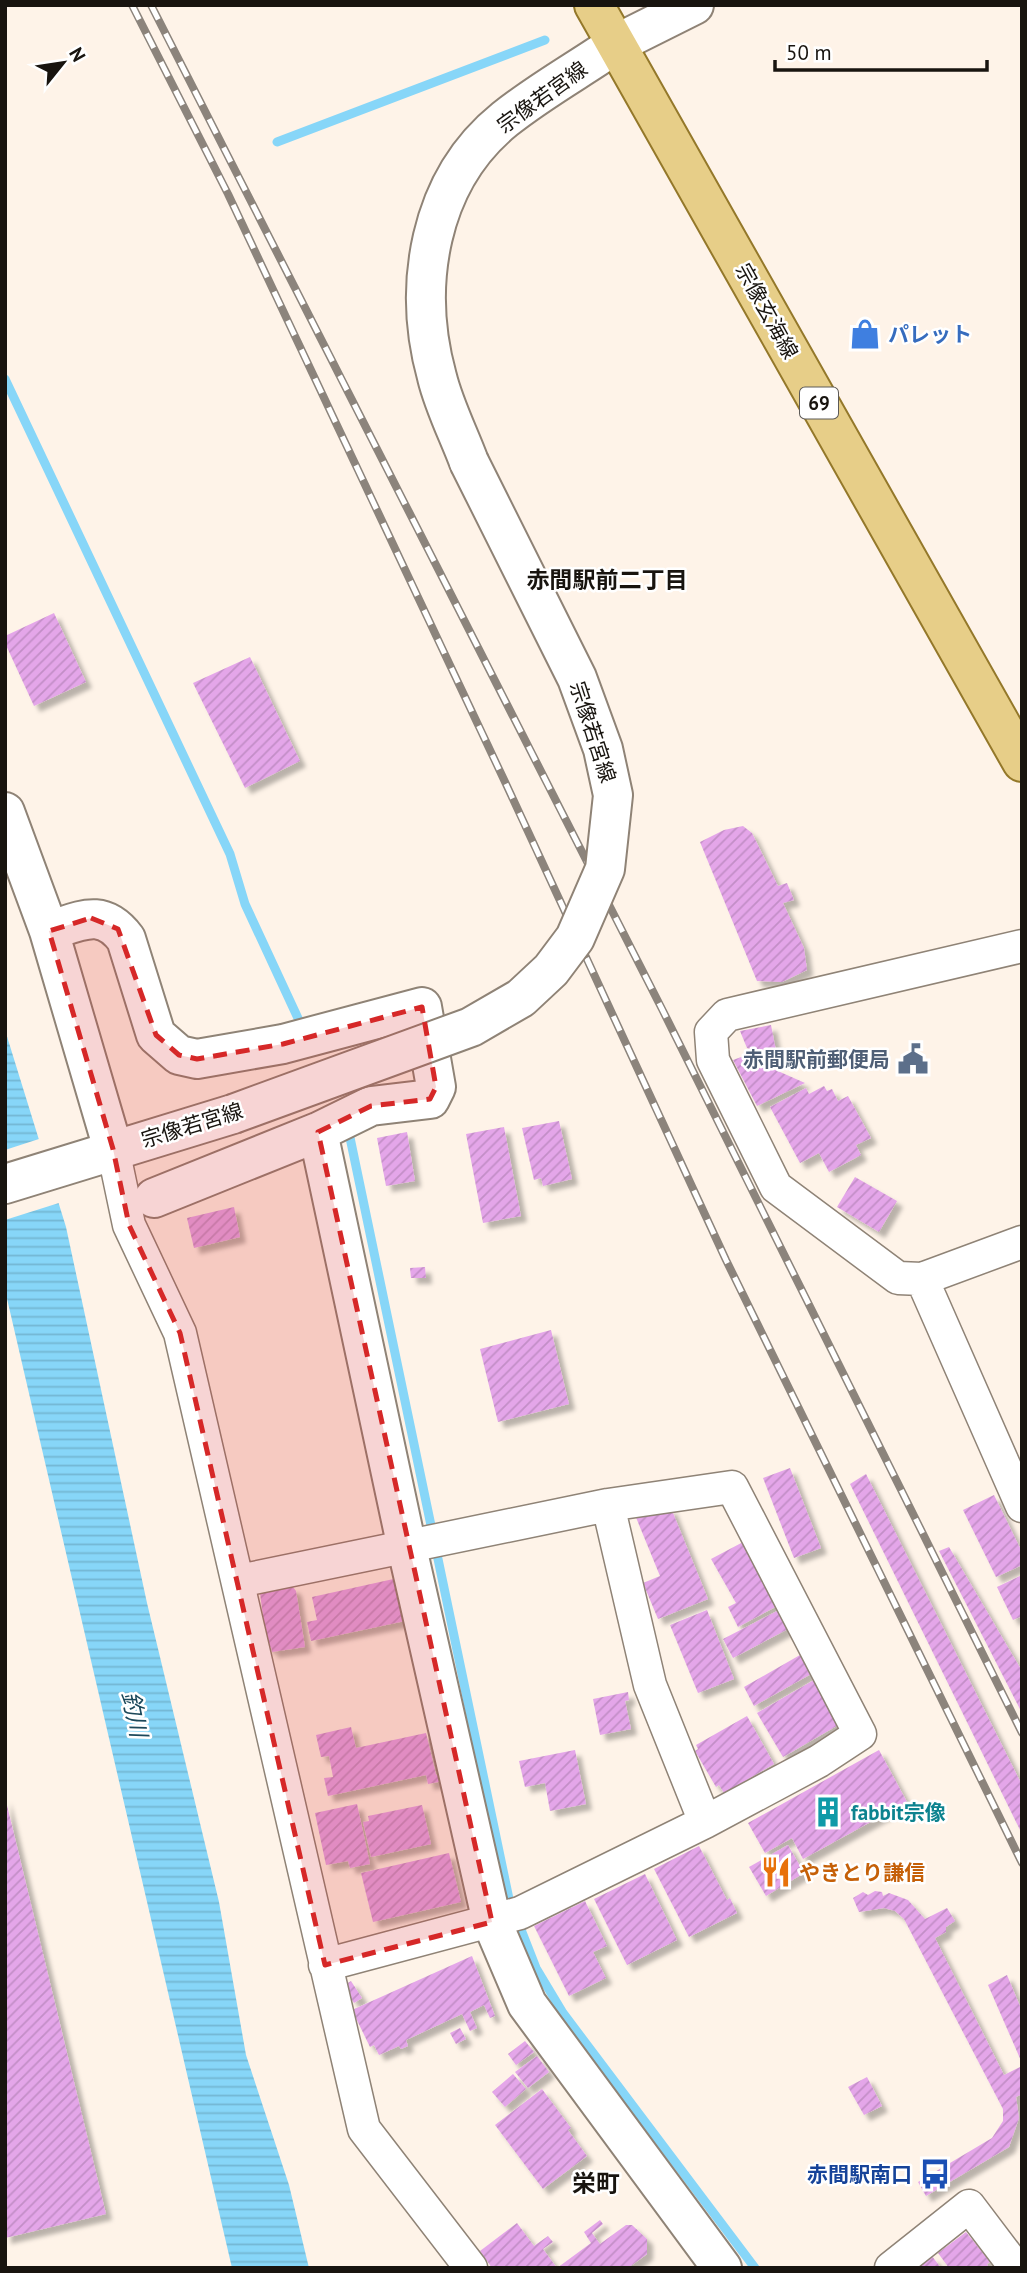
<svg xmlns="http://www.w3.org/2000/svg" width="1027" height="2273" font-family="'PT Sans','Noto Sans JP',sans-serif">
<defs>
<pattern id="water-rules" width="6" height="5" patternUnits="userSpaceOnUse" patternTransform="scale(1.75)"><rect width="6" height="5" fill="#87d6f8"/><path d="M0 2.5h6" fill="none" stroke="#74b7d3"/></pattern>
<pattern id="building-hatch" width="6" height="6" patternUnits="userSpaceOnUse" patternTransform="scale(1.75)"><rect width="6" height="6" fill="#e4a6e9"/><path d="M-1 1l2-2M0 6l6-6M5 7l2-2" fill="none" stroke="#c38ec7"/></pattern>
<filter id="shadow"><feDropShadow dx="6" dy="6" stdDeviation="2" flood-color="#0004"/></filter>
</defs>
<rect width="100%" height="100%" fill="#fef3e8"/>
<path fill="url(#water-rules)" d="M5 1030 66 1227 147 1603 219 1902 246 2055 289 2185 309 2268H232L5 1290Z"/>
<path fill="#fef3e8" d="M42 1138 62 1202 5 1220V1150Z"/>
<g fill="none" stroke-linecap="round" stroke-linejoin="round">
<path stroke="#87d6f8" stroke-width="9" d="M277 142 545 40
M5 379 230 854 245 904 303 1029
M348 1128 509 1899 536 1968 563 2013 755 2268"/>
</g>
<path fill="url(#building-hatch)" filter="url(#shadow)" d="M54 613 86 682 34 706 5 643V636Z
M250 657 300 761 245 788 193 683Z
M743 826 752 833 778 886 787 883 794 900 783 903 804 948 807 970 782 982 757 981 700 842 724 830Z
M771 1025 777 1056 747 1048 740 1031Z
M744 1056 805 1083 757 1106 733 1060Z
M824 1086 827 1091 832 1089 838 1101 848 1096 871 1138 856 1145 861 1155 829 1172 819 1153 800 1163 770 1107 806 1088 809 1094Z
M559 1121 572 1179 543 1186 541 1178 534 1180 522 1128Z
M504 1127 521 1216 483 1223 466 1134Z
M407 1132 415 1181 386 1186 377 1138Z
M855 1177 897 1201 879 1232 837 1207Z
M234 1207 240 1237 194 1248 187 1218Z
M425 1267 426 1278H411L410 1268Z
M551 1330 569 1404 498 1422 480 1349Z
M790 1468 821 1548 794 1558 763 1478Z
M866 1474 1022 1785V1834L850 1484Z
M994 1495 1022 1552V1565L996 1577 963 1510Z
M671 1508 708 1599 658 1619 643 1583 660 1576 635 1515Z
M745 1541 779 1605 738 1627 728 1607 736 1603 711 1559Z
M949 1547 1022 1671V1713L939 1551Z
M1022 1575V1616L1013 1620 997 1587Z
M398 1578 405 1621 311 1641 307 1622 317 1620 312 1597Z
M293 1587 296 1591 305 1647 272 1652 271 1647 267 1648 260 1593Z
M707 1610 734 1679 698 1693 670 1625Z
M779 1610 788 1629 733 1658 723 1639Z
M800 1655 811 1674 754 1706 744 1687Z
M814 1680 840 1724 783 1757 757 1713Z
M628 1692 629 1700 625 1701 631 1729 600 1735 593 1699Z
M747 1716 774 1764 724 1793 719 1785 716 1787 695 1751 698 1749 696 1745Z
M351 1727 356 1748 426 1733 436 1775 442 1774 443 1781 428 1784 426 1775 328 1796 324 1778 333 1777 329 1756 321 1757 316 1735Z
M575 1750 586 1804 550 1811 545 1783 525 1787 519 1761Z
M879 1750 907 1802 803 1859 792 1838 765 1853 748 1823Z
M5 1797 106 2214 5 2238Z
M357 1804 370 1864 350 1868 348 1861 326 1865 315 1813Z
M422 1805 431 1844 371 1857 363 1822 369 1821 368 1816Z
M788 1845 804 1873 766 1896 749 1867Z
M699 1846 727 1900 730 1898 737 1913 689 1937 654 1869Z
M449 1853 461 1902 373 1922 361 1873Z
M645 1874 677 1940 627 1965 594 1899Z
M875 1891 882 1892 883 1896 889 1893 908 1900 925 1919 947 1908 955 1921 946 1927V1932L935 1938 1004 2075 1022 2066V2094L1016 2097 1019 2118 1009 2147 926 2196 918 2182 992 2138 1003 2121V2109L904 1919 895 1911 884 1908 859 1912 853 1898 863 1892 868 1895Z
M585 1901 607 1946 593 1952 606 1978 569 1996 534 1926Z
M472 1956 495 2016 490 2018 484 2005 470 2012 477 2028 470 2031 462 2014 406 2040 408 2046 401 2049 399 2046 379 2055 374 2045 370 2047 352 2010Z
M1007 1975 1022 2011V2063L988 1985Z
M351 1981 362 1998 354 2003 343 1986Z
M460 2028 466 2039 456 2044 450 2033Z
M525 2041 534 2052 516 2065 508 2054Z
M537 2056 549 2072 528 2088 515 2072Z
M513 2074 526 2089 505 2107 492 2092Z
M867 2077 882 2106 864 2115 848 2087Z
M542 2089 571 2128 568 2130 587 2156 543 2189 495 2125Z
M600 2220 603 2224 592 2233 600 2244 626 2225H632L647 2239V2254L628 2268H557L591 2243 584 2232Z
M517 2223 534 2246 548 2236 553 2242 543 2249 557 2268H492L480 2251Z
M966 2232 990 2262 987 2264 989 2268H949L938 2253Z
M932 2256 941 2268H917Z"/>
<g fill="none" stroke-linecap="round" stroke-linejoin="round">
<g stroke="#8f8376" stroke-width="35">
<path id="minor" d="M1022 946 727 1015 711 1032 713 1060 776 1187 898 1278 922 1279 1022 1242
M113 1149 129 1225 180 1333 364 2129 471 2268
M922 1279 1022 1506
M608 1505 650 1685 705 1822
M239 1581 608 1505 732 1487 860 1734 819 1761 705 1822 520 1913 325 1965
M891 2268 969 2206 1016 2268"/>
</g>
<g stroke="#8f8376" stroke-width="42">
<path id="tertiary" d="M616 44 694 5
M5 812 49 931 113 1149
M49 931C81 921 102 907 126 939L156 1035 179 1055 197 1059 283 1044 422 1007 436 1087 430 1099 371 1106 318 1132 154 1198
M318 1132 407 1548 492 1922 527 2004 722 2268"/>
</g>
<g stroke="#8f8376" stroke-width="42">
<path id="secondary" d="M469 462C459 435 444 406 437 377 412 287 428 181 505 119 540 91 580 69 616 44
M5 1184 233 1114"/>
</g>
<g stroke="#94782a" stroke-width="42">
<path id="primary" d="M594 5 1022 762"/>
</g>
<use href="#minor" stroke="#fff" stroke-width="32"/>
<use href="#tertiary" stroke="#fff" stroke-width="38"/>
<use href="#secondary" stroke="#fff" stroke-width="38"/>
<use href="#primary" stroke="#e7ce88" stroke-width="38"/>
<g stroke="#8c847c" stroke-width="8">
<path id="rail" d="M132 5 228 194 506 784 726 1260 1022 1863
M151 5 662 1009 1022 1733"/>
</g>
<use href="#rail" stroke="#fff" stroke-width="5" stroke-dasharray="16" stroke-linecap="butt"/>
<g stroke="#8f8376" stroke-width="42" stroke-linecap="butt">
<path id="secondary-bridge" d="M233 1114 471 1027 521 998 551 970 575 938 605 869 613 795 603 749 577 678 469 462"/>
</g>
<use href="#secondary-bridge" stroke="#fff" stroke-width="38"/>
</g>
<path fill="#d62828" fill-opacity="0.2" stroke="#d62828" stroke-width="5" stroke-dasharray="14 9" stroke-linejoin="round" d="M91 918 118 929 156 1035 179 1055 197 1059 283 1044 422 1007 436 1087 430 1099 371 1106 318 1132 492 1922 325 1965 180 1333 129 1225 113 1149 49 931Z"/>
<defs>
<g id="shop-bare" transform="scale(2.415)"><path d="M-5-2.5h2.3a2.7 3.5 0 0 1 5.4 0H5L5.5 6h-11ZM-1.5-2.5h3a1.5 2.3 0 0 0-3 0Z" fill="#3f7fe0" stroke="#fff" stroke-width="2.5" paint-order="stroke"/></g>
<g id="civic-bare" transform="scale(2.415)"><path d="M-.6-6.5H3V-4.5H.6V-3L4-1V1h2V6H-6V1h2V-1L-.6-3ZM-1.2 2.5V6h2.4V2.5Z" fill="#5c6f8a" stroke="#fff" stroke-width="2.5" paint-order="stroke"/></g>
<g id="building-bare" transform="scale(2.415)"><path d="M-4-6H4V6H1V3H-1V6H-4ZM-2.5-4.3h1.7v1.8h-1.7ZM.8-4.3h1.7v1.8H.8ZM-2.5-1h1.7V.8h-1.7ZM.8-1h1.7V.8H.8Z" fill="#0f9aa8" stroke="#fff" stroke-width="2.5" paint-order="stroke"/></g>
<g id="restaurant-bare" transform="scale(2.415)"><path d="M-5-6h1v4h1v-4h1v4h1v-4h1v5L-1.5 .5V6h-2V.5L-5-1ZM5-6V6H3V1.5H1.5Q1.5-4 5-6Z" fill="#e8710a" stroke="#fff" stroke-width="2.5" paint-order="stroke"/></g>
<g id="bus-bare" transform="scale(2.415)"><path d="M-5-6H5V4H4V6H2V4H-2V6H-4V4H-5ZM-3.5-4V0h7V-4ZM-3.5 1.2v1.5H-2V1.2ZM2 1.2v1.5H3.5V1.2Z" fill="#1a4fb4" stroke="#fff" stroke-width="2.5" paint-order="stroke"/></g>
</defs>
<g fill-rule="evenodd">
<use href="#shop-bare" x="865" y="334"/>
<use href="#civic-bare" x="913" y="1059"/>
<use href="#building-bare" x="828" y="1812"/>
<use href="#restaurant-bare" x="776" y="1872"/>
<use href="#bus-bare" x="935" y="2174"/>
</g>
<g text-anchor="middle" dominant-baseline="central" stroke-width="5" stroke-linejoin="round" paint-order="stroke">
<rect fill="#fff" stroke="#5d5a57" stroke-width="2" x="800" y="387.5" width="38" height="31" rx="5"/>
<g font-size="19" font-weight="bold" fill="#18140f">
<text x="819" y="403">69</text>
</g>
<g font-size="21" fill="#18140f" stroke="#fff">
<text transform="translate(542 97) rotate(-36)">宗像若宮線</text>
<text transform="translate(767 311) rotate(61)">宗像玄海線</text>
<text transform="translate(593 732) rotate(72)">宗像若宮線</text>
<text transform="translate(192 1125) rotate(-17)">宗像若宮線</text>
</g>
<g font-size="21" font-weight="bold" fill="#366cbe" stroke="#fff" text-anchor="start">
<text x="888" y="334">パレット</text>
</g>
<g font-size="21" font-weight="bold" fill="#4e5e75" stroke="#fff" text-anchor="end">
<text x="890" y="1059">赤間駅前郵便局</text>
</g>
<g font-size="21" font-weight="bold" fill="#0d838f" stroke="#fff" text-anchor="start">
<text x="851" y="1812">fabbit宗像</text>
</g>
<g font-size="21" font-weight="bold" fill="#c56008" stroke="#fff" text-anchor="start">
<text x="799" y="1872">やきとり謙信</text>
</g>
<g font-size="21" font-weight="bold" fill="#164399" stroke="#fff" text-anchor="end">
<text x="912" y="2174">赤間駅南口</text>
</g>
<g font-size="23" font-weight="bold" fill="#18140f" stroke="#fff">
<text x="607" y="579">赤間駅前二丁目</text>
</g>
<g font-size="23" font-style="italic" fill="#1b485a" stroke="#fff">
<text transform="translate(135 1714) rotate(78)">釣川</text>
</g>
<g font-size="24" font-weight="bold" fill="#18140f" stroke="#fff">
<text x="596" y="2183">栄町</text>
</g>
</g>
<rect width="1027" height="2273" fill="none" stroke="#18140f" stroke-width="14"/>
<g transform="translate(63 63) rotate(60)" stroke="#ffffff" stroke-width="5" paint-order="stroke">
<path d="M0-5L12 26L0 18L-12 26Z" fill="#18140f"/>
<text y="-10" font-size="19" font-weight="bold" text-anchor="middle" fill="#18140f">N</text>
</g>
<path d="M775 60v10h212v-10" fill="none" stroke="#18140f" stroke-width="3.5"/>
<text x="786" y="60" font-size="21" fill="#18140f" stroke="#ffffff" stroke-width="5" paint-order="stroke">50 m</text>
</svg>
